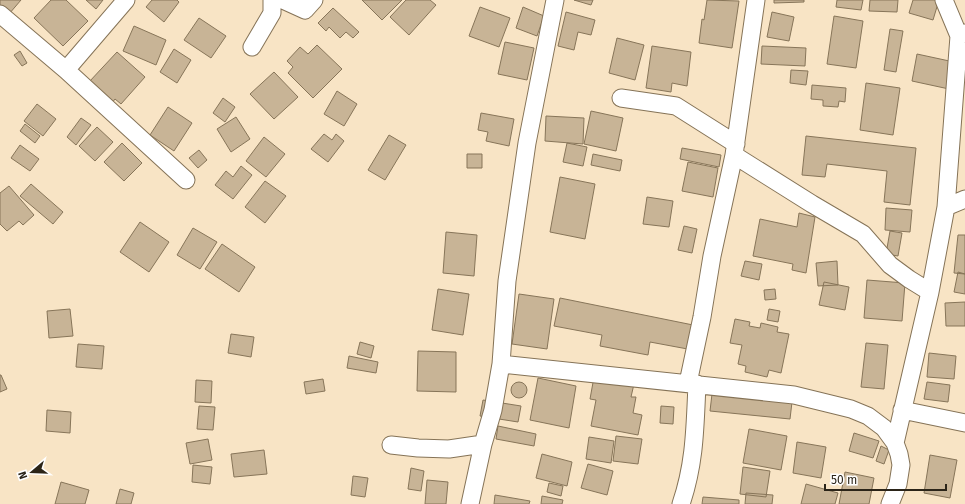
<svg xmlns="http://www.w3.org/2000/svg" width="965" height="504" font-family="'Fira Sans',sans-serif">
<rect width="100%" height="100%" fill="#f8e4c5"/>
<path fill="#c8b496" stroke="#877559" d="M0 0H21L9 14 0 6Z
M51 0H66L88 21 63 46 34 18Z
M86 0H103L96 9Z
M152 0H177L179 2 164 22 146 7Z
M362 0H402L382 20Z
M406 0H430L436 5 409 35 390 17Z
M574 0H593L591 5Z
M707 0 739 1 732 48 699 43 702 19 704 20Z
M774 0H804V2L774 3Z
M837 0H863L861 10 836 7Z
M870 0H898L897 12 869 11Z
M913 0H939L933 20 909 13Z
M480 7 510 18 499 47 469 36Z
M523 7 544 16 537 36 516 28Z
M333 8 359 32 353 38 346 32 340 38 329 27 326 31 318 23Z
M566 12 595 20 591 35 578 32 574 50 558 46Z
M772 12 794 17 789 41 767 37Z
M834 16 863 21 856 68 827 64Z
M199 18 226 36 211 58 184 40Z
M134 26 166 40 156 65 123 51Z
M890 29 903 31 896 72 884 70Z
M617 38 644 45 635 80 609 73Z
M505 42 534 48 527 80 498 74Z
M317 45 342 69 313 98 288 73 293 67 287 61 300 47 308 54Z
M652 46 691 52 687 86 672 83 671 92 646 88Z
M762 46 806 48 805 66 761 64Z
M174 49 191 60 177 83 160 72Z
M20 51 27 63 22 66 14 55Z
M117 52 145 77 121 104 115 99 112 103 89 82Z
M917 54 954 62 949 89 912 81Z
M791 70 808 71 806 85 790 83Z
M274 72 298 97 274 119 250 94Z
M866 83 900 88 893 135 860 130Z
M812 85 846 88 845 102 839 101 838 107 823 106V100L811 99Z
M337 91 357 104 344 126 324 114Z
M223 98 235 107 225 122 213 113Z
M37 104 56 119 43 136 24 121Z
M168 107 192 123 174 151 150 135Z
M591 111 623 118 616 151 584 144Z
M481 113 514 119 509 146 486 141 488 132 478 130Z
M546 116 584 118 583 144 545 141Z
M236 117 250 139 231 152 217 129Z
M81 118 91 125 76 145 67 137Z
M25 124 40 136 35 143 20 131Z
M97 127 113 142 95 161 79 146Z
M324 134 332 140 336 134 344 141 328 162 311 149Z
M389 135 406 145 385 180 368 170Z
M806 136 916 148 910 205 884 202 887 171 827 164 825 177 802 175Z
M264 137 285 154 266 177 246 161Z
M122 143 142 163 124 181 104 162Z
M567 143 587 147 583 166 563 162Z
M20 145 39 159 30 171 11 158Z
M682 148 721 155 719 167 680 159Z
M199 150 207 160 198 168 189 158Z
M467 154H482V168H467Z
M593 154 622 160 620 171 591 165Z
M688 162 718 168 713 197 682 191Z
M241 166 252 175 233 199 215 185 226 171 233 177Z
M560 177 595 184 585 239 550 232Z
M265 181 286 196 265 223 245 207Z
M31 184 63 212 53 224 20 196Z
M9 186 34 215 23 225 19 221 7 231 0 224V193Z
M647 197 673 201 669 227 643 224Z
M886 208 912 210 910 232 885 230Z
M799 213 815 217 806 273 792 270 793 264 753 256 760 219 797 227Z
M140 222 169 242 149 272 120 252Z
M684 226 697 229 692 253 678 250Z
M193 228 217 242 200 269 177 255Z
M890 231 902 233 898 256 886 254Z
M446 232 477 235 474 276 443 273Z
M958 235H965V274L954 273Z
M222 244 255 267 239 292 205 269Z
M745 261 762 264 759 280 741 276Z
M837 261 838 285 818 286 816 263Z
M958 272 965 274V294L954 292Z
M867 280 905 283 902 321 864 318Z
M824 282 849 287 845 310 819 305Z
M438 289 469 294 463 335 432 330Z
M775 289 776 299 765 300 764 290Z
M519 294 554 299 547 349 512 344Z
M560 298 698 326 693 350 650 342 648 355 600 346 602 335 554 326Z
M965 302V326H946L945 303Z
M70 309 73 336 49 338 47 311Z
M769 309 780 311 778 322 767 320Z
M735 319 750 322 749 326 760 328 761 323 778 327 777 332 789 334 781 373 769 370 767 377 745 372 746 366 738 364 742 345 730 343Z
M231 334 254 337 251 357 228 353Z
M360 342 374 346 371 358 357 354Z
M866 343 888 345 884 389 861 387Z
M78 344 104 346 102 369 76 367Z
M418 351 456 352V392L417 391Z
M929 353 956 356 954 379 927 377Z
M349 356 378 362 376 373 347 368Z
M0 375H1L7 389 0 392Z
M594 377 634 384 631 397H636L633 413 642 415 638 435 591 426 596 400 590 399Z
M538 378 576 386 569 428 530 420Z
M323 379 325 391 306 394 304 382Z
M196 380 212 381 211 403 195 402Z
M927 382 950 385 948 402 924 399Z
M511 390a8 8 0 1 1 16 0a8 8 0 1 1-16 0Z
M712 394 792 402 790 419 710 411Z
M483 400 521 406 518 422 480 416Z
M199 406 215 407 213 430 197 429Z
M661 406 674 407 673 424 660 423Z
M47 410 71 412 70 433 46 431Z
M498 426 536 434 534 446 496 439Z
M749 429 787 436 781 470 743 463Z
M854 433 879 441 873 458 849 451Z
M616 436 642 439 638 464 613 461Z
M589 437 614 441 611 463 586 459Z
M208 439 212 460 190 464 186 443Z
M797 442 826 447 821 478 793 473Z
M881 446 889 450 884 464 876 461Z
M264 450 267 474 234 477 231 454Z
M542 454 572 462 567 486 536 478Z
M930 455 957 460 950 498 924 493Z
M588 464 613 471 607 495 581 488Z
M193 465 212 467 210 484 192 482Z
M743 467 770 471 766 497 740 494Z
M411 468 424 471 421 491 408 489Z
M845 472 874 478 869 504H839Z
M353 476 368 478 365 497 351 495Z
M427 480 448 482 446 504H425Z
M61 482 89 490 85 504H55Z
M549 483 563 486 561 496 547 492Z
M806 484 838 493 835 504H801Z
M120 489 134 493 131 504H116Z
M746 493 773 495 772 504H745Z
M495 495 530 501 529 504H494Z
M542 496 563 500 562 504H541Z
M703 497 739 500V504H702Z"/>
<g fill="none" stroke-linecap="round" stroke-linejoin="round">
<g stroke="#857357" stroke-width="19">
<path id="minor" d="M283 0 305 10 314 0
M944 0 959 36
M0 14 66 70 186 180
M252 47 272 13V0
M66 70 126 0
M621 98 676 106 736 144
M734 155 812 204 863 234 890 265 909 279 930 292
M946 207 965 199
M501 364 794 395 851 409 868 416 884 428 895 443 899 454 901 465 898 484 890 504
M688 383 702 317 712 256 734 155 756 0
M902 410 965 423
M895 443 930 292 946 207 959 36 965 33
M391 445 418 448 449 449 483 444
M470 504 483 444 493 410 501 364 507 281 527 143 555 0
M681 504C695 463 695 427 697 384"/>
</g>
<use href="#minor" stroke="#fff" stroke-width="17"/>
</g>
<g transform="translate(32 472) rotate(251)" stroke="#ffffff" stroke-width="3" paint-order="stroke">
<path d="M0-3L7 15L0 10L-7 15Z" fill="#2b2418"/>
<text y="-6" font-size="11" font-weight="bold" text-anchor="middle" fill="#2b2418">N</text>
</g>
<path d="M825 484v6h121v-6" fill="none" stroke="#2b2418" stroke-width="2"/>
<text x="831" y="484" font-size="12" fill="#2b2418" stroke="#ffffff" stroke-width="3" paint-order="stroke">50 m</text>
</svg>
